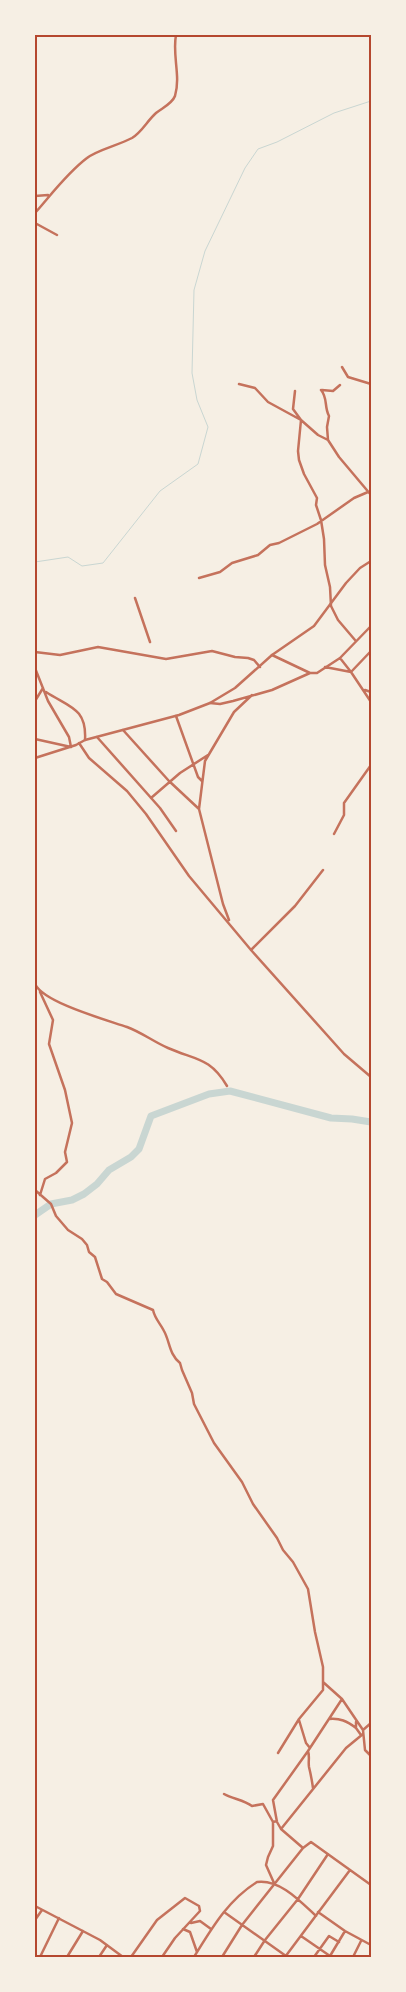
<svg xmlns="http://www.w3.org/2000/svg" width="406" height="1992" font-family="'Alegreya Sans',sans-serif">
<rect width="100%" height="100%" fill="#f6efe4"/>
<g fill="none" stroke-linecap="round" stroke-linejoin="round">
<path stroke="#c9d6d2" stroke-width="1" d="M35 562 68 557 82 566 103 563 160 491 198 464 208 427 197 400 192 373 194 290 205 251 245 168 258 149 277 142 334 113 371 101"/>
<path stroke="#c9d6d2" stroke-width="7" d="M35 1215 51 1204 72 1200 84 1194 97 1184 109 1170 131 1157 139 1149 151 1116 209 1094 230 1091 331 1118 352 1119 371 1122"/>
<path stroke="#c5725c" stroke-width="2.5" d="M35 196 48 195
M35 213C51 195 67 173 87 158 97 150 119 145 132 138 142 132 147 121 156 113 162 108 172 104 175 96 181 76 172 55 176 35
M35 223 57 235
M342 367 348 377 371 384
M239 384 255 388 268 402 301 420 293 409 295 391
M321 390C328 398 324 407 329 416L327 427 328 440
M322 390 333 391 340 385
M301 420 298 451 299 460 304 474 317 498 316 505 321 520 324 539 325 565 330 587 331 606 338 620 355 640
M301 420 318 435 328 440 339 457 371 495
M199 578 220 572 232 563 258 555 270 545 279 543 317 524 354 498 368 492
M135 598 150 642
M35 652 60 655 98 647 166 659 212 651 235 657 248 658 254 660 260 667
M272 655 310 673
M340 658 351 672 371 702
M325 667 351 672 371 651
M35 668 48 701 69 737 71 747 35 739
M365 690 371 692
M46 692C69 707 87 708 85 740
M35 701 43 688
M210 703 220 704 233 701 272 690 310 673H317L340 658 371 626
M176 716 198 777 202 781
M123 730 169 781 199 809
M97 737 160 808 176 831
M79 743 89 758 127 791 146 814 189 876 251 950 344 1054 371 1077
M151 798 180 773 208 755
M334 834 344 815V803L371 765
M229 920 223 904 199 809 205 761 234 712 252 695
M251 950 295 906 323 870
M35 984C44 1003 107 1020 127 1027 141 1032 154 1042 168 1048 195 1060 210 1057 227 1086
M40 992 53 1020 49 1044 65 1090 72 1123 65 1152 67 1162 56 1173 45 1179 40 1195
M35 1190 51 1204 56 1216 68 1230 82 1239 87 1245 89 1252 95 1257 102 1279 107 1282 116 1294 153 1310C155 1319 160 1323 164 1331 170 1342 169 1354 180 1363L182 1370 192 1393 194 1404 214 1443 242 1482 253 1504 277 1538 283 1550 293 1562 308 1589 315 1632 323 1667V1682L342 1699 363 1730 365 1750 371 1756
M329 1719C340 1718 347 1721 356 1728
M299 1720 306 1743 310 1748
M356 1722V1728L361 1735
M363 1730 371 1723
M278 1753 299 1719 323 1690V1682
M313 1788C312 1781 311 1775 309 1767 308 1761 310 1757 308 1751L342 1699
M224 1794C233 1799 244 1800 252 1806L263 1804 273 1822 277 1821
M273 1822V1846L268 1857 266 1865 274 1883
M281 1829 277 1822 273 1800 308 1751
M303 1848 281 1829 346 1748 363 1734
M35 1906 100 1940 123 1957
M224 1912 286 1956
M318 1912 345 1931 371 1945
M35 1920 42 1910
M191 1923 200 1921 211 1929
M183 1929 190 1932 197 1952
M301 1936 330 1956 334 1957
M330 1956 345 1931
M40 1957 59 1918
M67 1957 83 1931
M99 1957 107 1945
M131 1957 157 1920 185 1898 199 1906 200 1911 175 1938 162 1957
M194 1957C212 1928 228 1900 257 1882 280 1879 300 1901 316 1916
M222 1957 242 1925 303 1848 311 1842 371 1885
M254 1957 265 1940 298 1899 328 1854
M285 1957 350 1870
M314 1957 329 1936 339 1942
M353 1957 361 1941"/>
<path stroke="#c5725c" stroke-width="2.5" d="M35 758 76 745 85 740 179 715 210 703 235 688 272 655 314 626 346 583 360 568 371 561"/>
</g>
<rect width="406" height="1992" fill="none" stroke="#f6efe4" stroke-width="72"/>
<rect x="36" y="36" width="334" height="1920" fill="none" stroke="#b5482f" stroke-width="2"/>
</svg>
